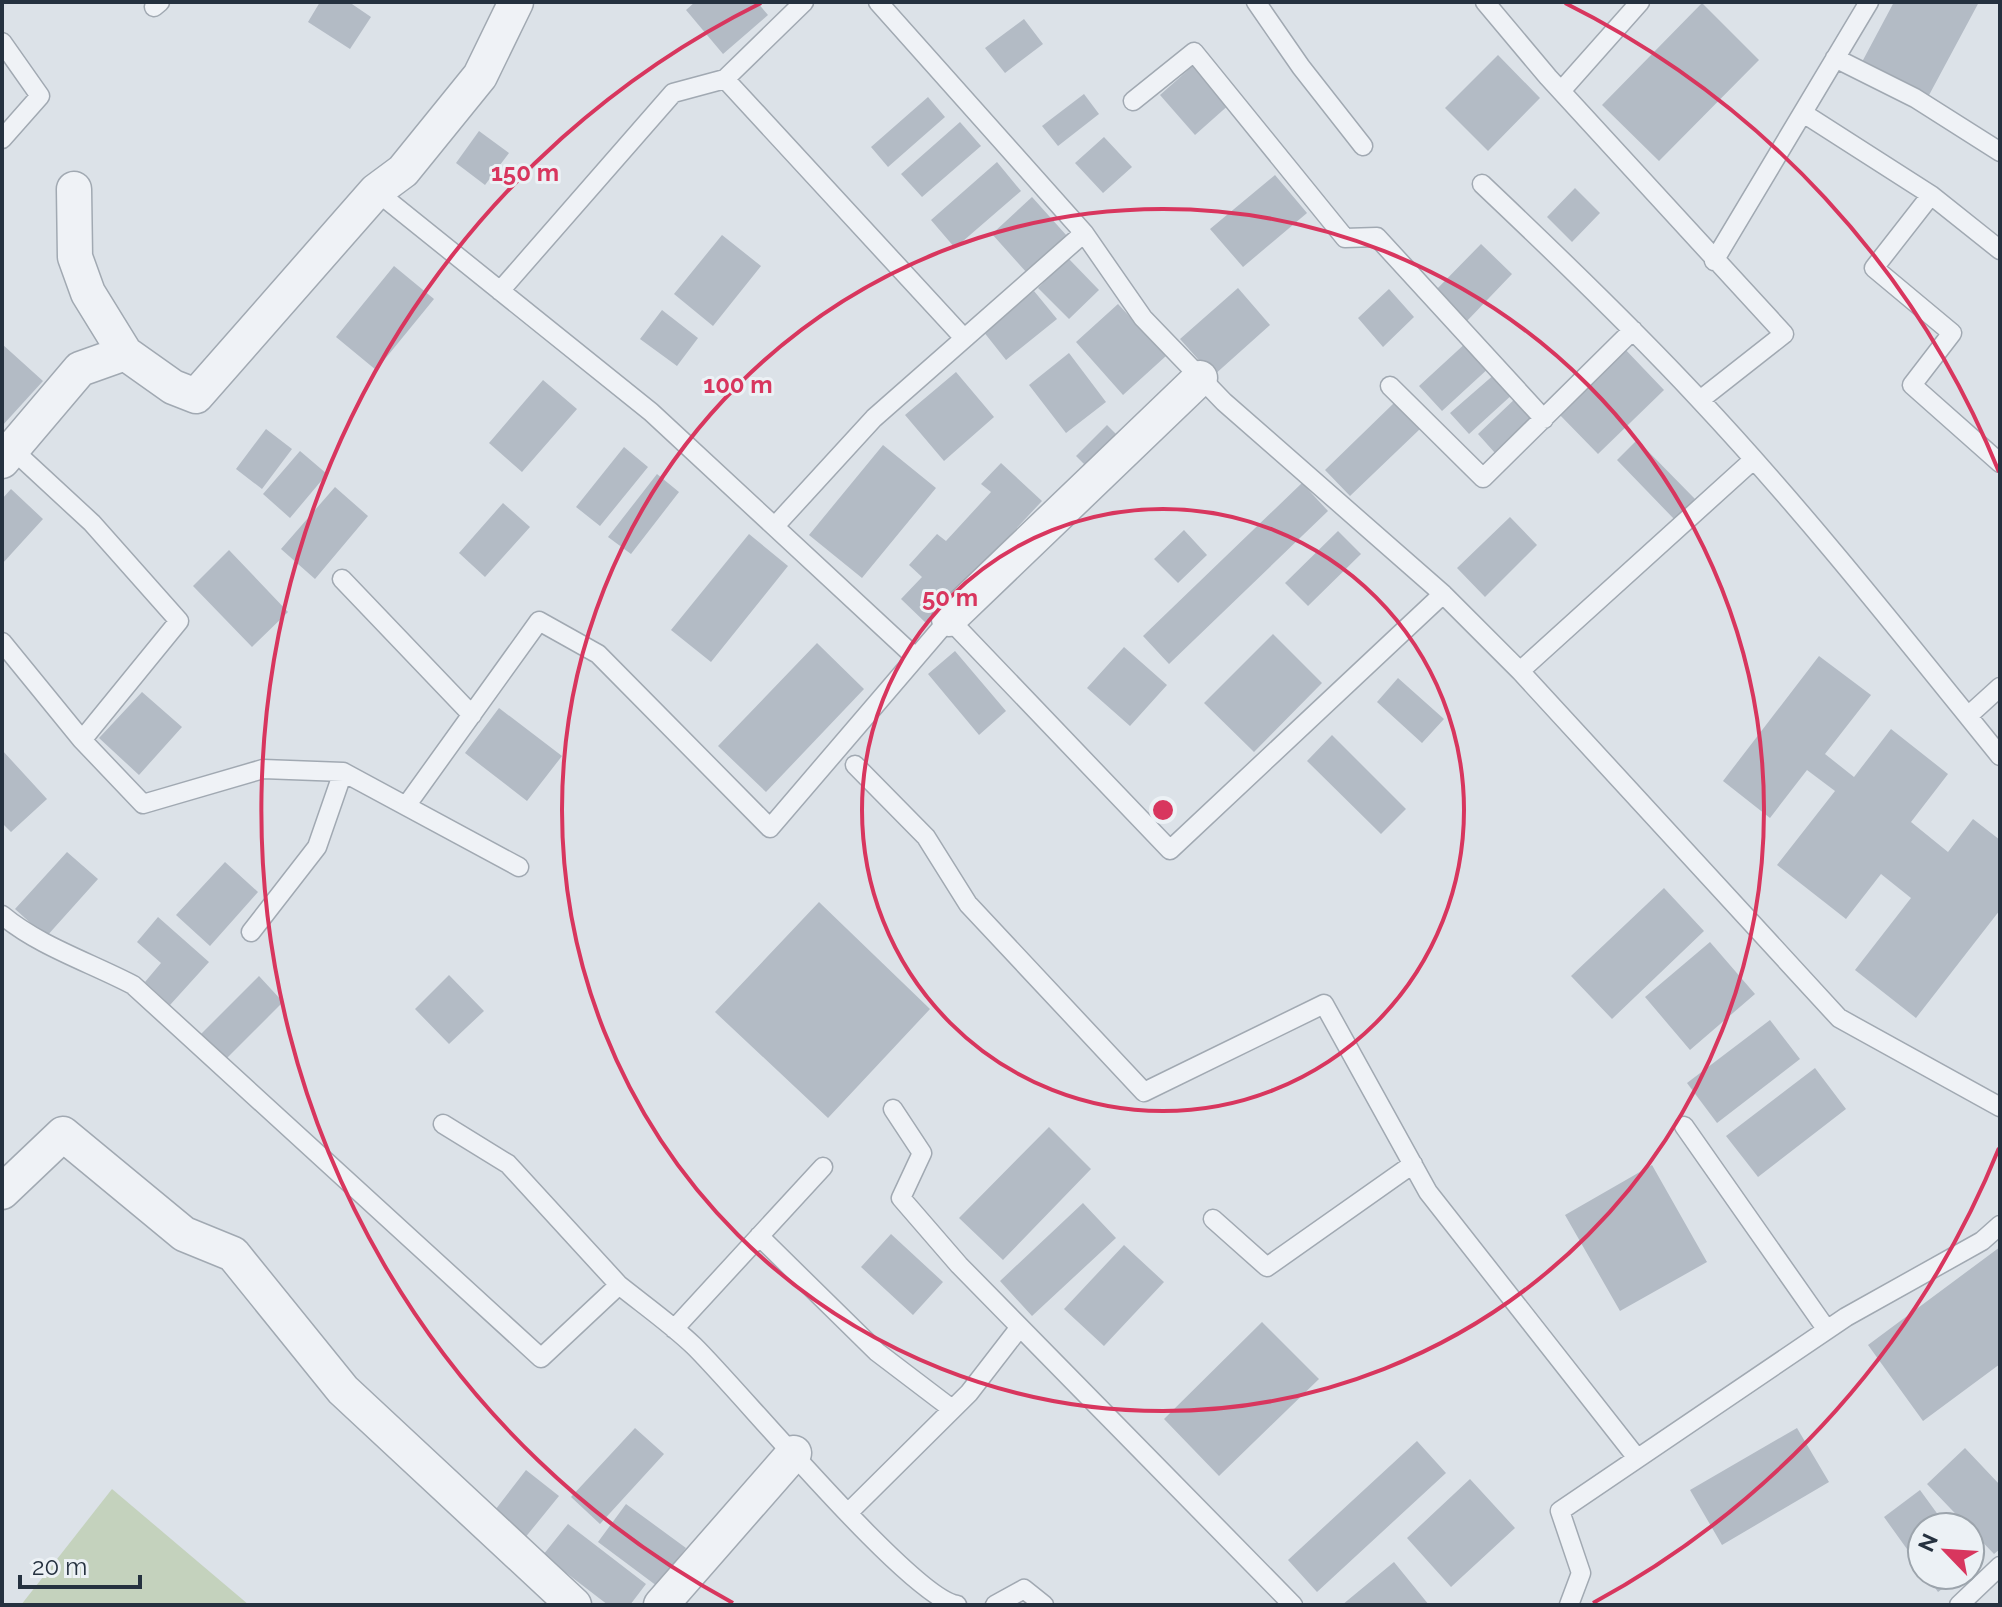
<svg xmlns="http://www.w3.org/2000/svg" width="2002" height="1607" font-family="Raleway,sans-serif">
<rect width="100%" height="100%" fill="#dce2e8"/>
<path fill="#c4d2bd" d="M112 1489 249 1605H21Z"/>
<path fill="#b3bbc5" d="M320 2H349L371 17 350 49 308 22Z
M695 2H757L768 15 723 54 686 10Z
M1894 2H1979L1928 97 1862 62Z
M1702 3 1759 60 1659 161 1602 105Z
M1024 19 1043 44 1005 73 985 48Z
M1498 55 1540 98 1488 151 1445 108Z
M1196 63 1231 103 1195 135 1160 95Z
M1084 94 1099 114 1058 146 1042 126Z
M928 97 945 117 888 167 871 147Z
M960 122 981 146 922 197 901 174Z
M479 131 509 153 485 185 456 163Z
M1104 137 1132 167 1103 193 1075 163Z
M997 162 1021 191 955 248 931 220Z
M1275 175 1307 213 1243 267 1210 229Z
M1575 188 1600 213 1572 242 1547 217Z
M1032 197 1067 236 1027 273 992 234Z
M722 235 761 266 713 326 674 294Z
M1481 244 1512 274 1466 322 1434 292Z
M1068 258 1099 290 1069 319 1038 288Z
M394 266 434 299 376 370 336 337Z
M1238 288 1270 325 1213 376 1180 339Z
M1389 289 1414 317 1383 347 1358 318Z
M1034 291 1057 319 1006 360 983 331Z
M1118 304 1166 356 1123 395 1076 342Z
M662 310 698 338 677 366 640 339Z
M1468 341 1491 366 1442 411 1419 386Z
M2 344 43 381 2 426Z
M1622 346 1664 390 1598 454 1556 411Z
M1069 353 1106 402 1066 433 1029 385Z
M956 372 994 417 944 461 905 415Z
M1496 373 1514 393 1469 434 1450 413Z
M543 380 577 409 522 472 489 443Z
M1518 396 1535 415 1495 453 1478 434Z
M1394 403 1420 429 1350 496 1325 470Z
M1107 425 1124 442 1093 473 1076 456Z
M266 429 292 449 262 489 236 469Z
M1637 440 1695 499 1674 519 1617 460Z
M883 445 936 488 862 578 809 535Z
M624 447 648 467 600 526 576 507Z
M300 451 327 474 290 518 263 494Z
M1001 463 1042 501 927 624 901 599 922 577 909 565 937 534 946 541 991 492 981 484Z
M657 474 679 492 631 554 608 537Z
M1302 483 1328 511 1169 664 1143 636Z
M335 487 368 516 315 579 281 549Z
M11 489 43 519 2 564V499Z
M503 503 530 527 485 577 459 553Z
M1510 517 1537 545 1485 597 1457 568Z
M1184 530 1207 555 1178 583 1154 559Z
M1338 531 1361 554 1308 606 1285 583Z
M749 534 788 566 711 662 671 630Z
M229 550 288 612 252 647 193 586Z
M1273 634 1322 683 1254 752 1204 703Z
M817 643 864 689 766 792 718 746Z
M1124 647 1167 685 1130 726 1087 688Z
M955 651 1006 711 979 735 928 674Z
M1819 656 1871 695 1825 754 1854 777 1891 729 1948 774 1911 822 1948 852 1973 819 2000 840V910L1916 1018 1855 970 1911 898 1881 874 1846 919 1777 865 1835 791 1807 770 1770 818 1723 781Z
M1398 678 1444 719 1422 743 1377 702Z
M142 692 182 727 139 775 99 738Z
M499 708 562 756 527 801 465 753Z
M1332 735 1406 809 1381 834 1307 761Z
M2 750 47 799 11 832 2 823Z
M67 852 98 879 46 937 15 909Z
M225 862 258 892 210 946 176 915Z
M1664 888 1704 931 1612 1019 1571 976Z
M819 902 930 1009 828 1118 715 1012Z
M158 917 209 962 170 1005 145 982 161 963 137 942Z
M1710 942 1755 994 1690 1050 1645 997Z
M449 975 484 1011 449 1044 415 1009Z
M259 976 283 1002 226 1059 201 1034Z
M1770 1020 1800 1059 1717 1123 1687 1083Z
M1815 1068 1846 1109 1758 1177 1726 1136Z
M1049 1127 1091 1169 1003 1260 959 1218Z
M1652 1165 1707 1262 1620 1311 1565 1215Z
M1083 1203 1116 1238 1032 1316 1000 1281Z
M891 1234 943 1282 913 1315 861 1267Z
M1124 1245 1164 1282 1104 1346 1064 1309Z
M2000 1247V1364L1923 1421 1868 1345Z
M1262 1322 1319 1379 1219 1476 1164 1419Z
M635 1428 664 1454 600 1524 571 1497Z
M1797 1428 1829 1482 1722 1545 1690 1490Z
M1417 1441 1446 1473 1317 1592 1288 1560Z
M1965 1448 2000 1485V1549L1994 1554 1927 1484Z
M526 1470 559 1496 524 1539 492 1514Z
M1470 1479 1515 1528 1451 1587 1407 1538Z
M1920 1490 1947 1527H1922V1570L1884 1517Z
M626 1504 686 1548 657 1586 598 1542Z
M568 1524 646 1584 630 1605H608L543 1555Z
M1394 1562 1429 1605H1342Z
M1926 1575H1961L1938 1592Z"/>
<g fill="none" stroke-linecap="round" stroke-linejoin="round">
<g stroke="#a1a9b2" stroke-width="21">
<path id="lane" d="M804 2 725 79 963 337
M878 2 1084 233 1143 318 1224 402 1443 594 1520 671 1752 461
M1256 2 1301 67 1363 146
M1485 2 1548 77 1784 334 1700 400
M154 7 160 2
M2 42 40 96 2 139
M1835 58 1915 98 2000 152
M1561 91 1640 2
M1133 101 1194 52 1345 238 1377 237 1544 419
M1803 113 1931 195 2000 250
M1482 184C1556 254 1629 324 1698 398 1805 512 1902 635 2000 756
M376 191 651 412 914 656
M1931 195 1874 268 1952 333 1912 385 2000 463
M1714 261 1869 2
M500 291 673 93 725 79
M1390 386 1483 478 1633 330
M12 449 92 523 179 621 82 740
M775 526 874 418 1084 233
M342 579 472 715
M2 642 82 740 143 804 263 769 343 772 519 867
M1520 671 1839 1018 2000 1107
M1968 716 2000 687
M855 765 926 837 968 904 1144 1092 1324 1004 1428 1192 1637 1458
M406 806 539 621 598 654 770 828 949 619 1170 850 1443 594
M2 915C39 946 89 962 133 985L541 1358 619 1285C644 1305 671 1324 694 1346 740 1391 911 1598 957 1605
M251 932 317 847 343 772
M893 1109 922 1153 901 1198 959 1265 1293 1605
M443 1124 508 1164 619 1285
M1684 1126 1827 1330
M1213 1219 1267 1267 1413 1164
M759 1236 877 1352 952 1409
M674 1329 823 1167
M849 1512 969 1393 1020 1327
M995 1605 1024 1589 1044 1605
M1569 1605 1581 1573 1560 1511 1846 1317 1982 1241 2000 1225
M1959 1605 2000 1566"/>
</g>
<g stroke="#a1a9b2" stroke-width="37">
<path id="street" d="M74 189 75 257 88 293 125 353
M2 461 80 369 125 353 173 387 196 396 376 191 403 171 480 76 516 2
M949 619 1200 378
M2 1192 63 1134 184 1234 233 1254 343 1390 574 1605
M661 1605 794 1453"/>
</g>
<use href="#lane" stroke="#eff2f6" stroke-width="18"/>
<use href="#street" stroke="#eff2f6" stroke-width="34"/>
</g>
<g fill="none" stroke="#d8365e" stroke-width="4">
<circle cx="1163" cy="810" r="301"/>
<circle cx="1163" cy="810" r="601"/>
<path d="M1999 1148A902 902 0 0 1 1593 1603M733 1603A902 902 0 0 1 761 3M1565 3A902 902 0 0 1 1999 472"/>
</g>
<circle cx="1163" cy="810" r="12" fill="#d8365e" stroke="#ecf1f5" stroke-width="4"/>
<g font-size="24" text-anchor="middle" font-weight="bold" fill="#d8365e" stroke="#ecf1f5" stroke-width="6" stroke-linejoin="round" paint-order="stroke">
<text x="525" y="181">150 m</text>
<text x="738" y="393">100 m</text>
<text x="950" y="606">50 m</text>
</g>
<rect width="2002" height="1607" fill="none" stroke="#25313f" stroke-width="8"/>
<g transform="translate(1946 1551) rotate(295)"><circle r="38" fill="#ecf1f5" stroke="#9ca4ac" stroke-width="2"/>
<path d="M0-6L14 30L0 20L-14 30Z" fill="#d8365e"/>
<text y="-12" font-size="22" font-weight="bold" text-anchor="middle" fill="#25313f">N</text>
</g>
<path d="M20 1575v12h120v-12" fill="none" stroke="#25313f" stroke-width="4"/>
<text x="32" y="1575" font-size="24" fill="#25313f" stroke="#ecf1f5" stroke-width="6" paint-order="stroke">20 m</text>
</svg>
